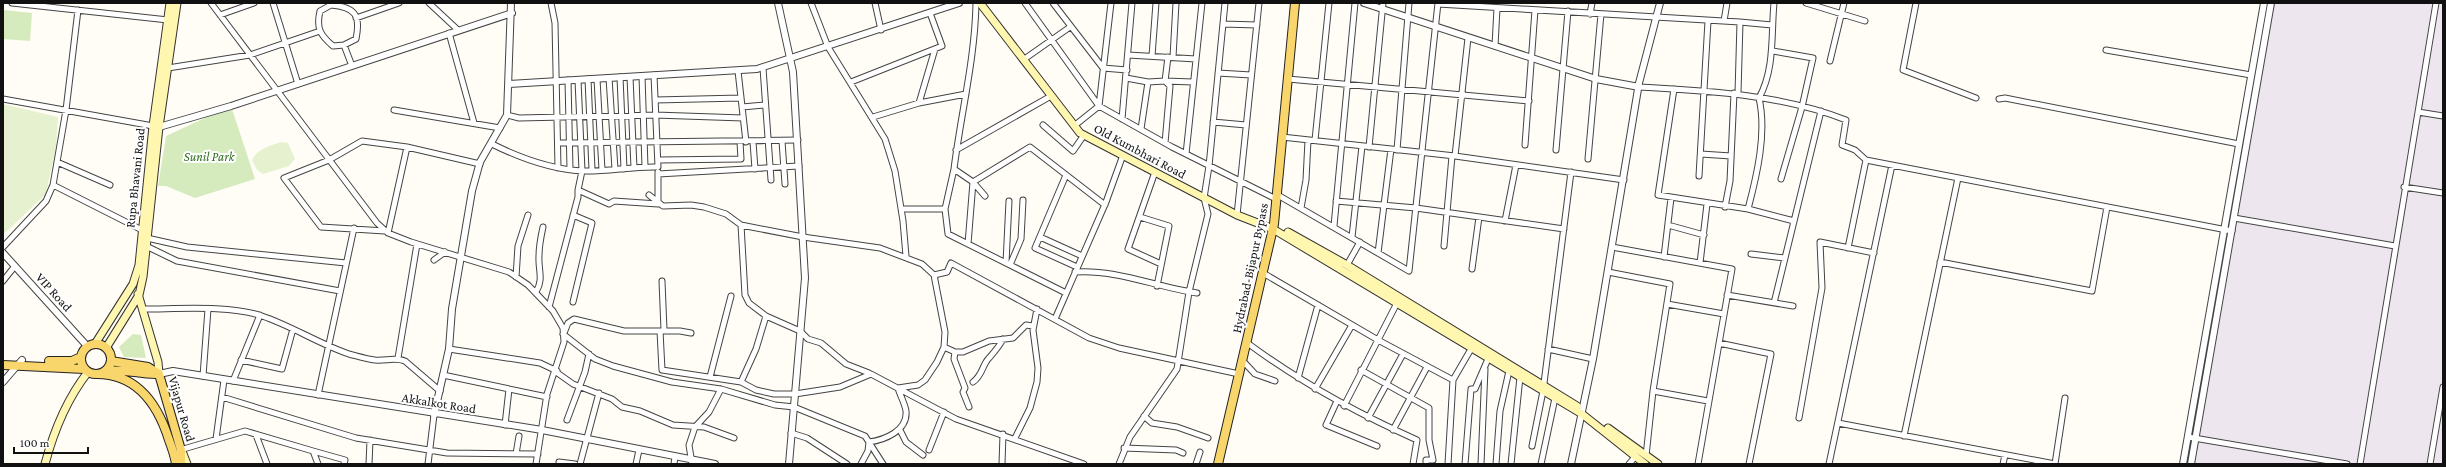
<svg xmlns="http://www.w3.org/2000/svg" width="2446" height="467" font-family="'Crimson Pro',serif">
<rect width="100%" height="100%" fill="#fffdf5"/>
<path fill="#eee6ef" d="M2264 3H2443V464H2182Z"/>
<path fill="#d5ebbd" d="M3 10 32 13 30 41 3 39Z
M231 106 255 179 195 198 166 186H158L166 136Z
M133 334 141 335 146 358 124 357 119 347Z"/>
<path fill="#e6f2cf" d="M3 104 58 117 56 147 46 194 5 233 3 231Z
M281 142 288 143 295 159 289 166 263 174 257 170 252 160C258 148 270 146 281 142Z"/>
<g fill="none" stroke-linecap="round" stroke-linejoin="round">
<g stroke="#444" stroke-width="7">
<path id="minor" d="M12 3 168 20
M211 3 377 223 388 233 411 242 509 272 528 285 553 311 563 328 564 342 547 394 536 464
M273 3 298 84
M429 3 458 30
M551 3 555 23 558 168
M811 3 828 47 885 139 895 171 903 221 906 256
M875 3 881 30
M976 3C975 59 961 113 954 169L973 182 985 196
M1025 3 1099 106 1172 147 1276 199
M1053 3 1103 68 1127 70
M1806 3 1865 21
M1916 3 1903 70 1976 98
M1438 4 1740 22 1738 93
M331 5C355 7 361 15 356 39L344 45 333 46C320 35 316 28 320 11Z
M1590 14 1592 3
M220 15 254 3
M356 18 399 3
M1724 21 1727 3
M1740 22 1772 25
M1223 24 1257 25
M449 33 474 123
M344 45 352 66
M1495 46 1497 8
M2106 50 2251 75
M1773 51 1813 58 1802 107 1781 179
M1128 55 1196 59
M1152 56 1156 3
M1168 57 1165 81 1193 82
M1173 57 1176 3
M1023 60 1070 27
M1830 61 1844 3
M168 68 250 55 320 31
M763 68 771 180
M738 71 746 142
M1218 73 1251 75
M642 76 645 167
M620 77 624 169
M630 77 634 168
M609 78 615 169
M1126 78 1148 82 1165 81 1170 86 1165 143
M588 79 592 170
M597 79 602 170
M1288 79 1529 101
M568 80 570 169
M578 80 582 171 578 190 609 204 614 201 658 204V174
M851 82 942 46 930 13
M1639 87C1708 91 1780 94 1846 120L1842 145 1855 150 1866 160 2232 231
M1674 89 1658 195 1748 209 1794 221
M3 99 153 126
M1999 99 2005 98 2239 144
M655 100 741 98
M919 103 935 49
M742 107 765 105
M394 110 500 128
M2418 112 2443 116
M507 115 519 118 655 115 743 118
M873 117 919 103 966 94
M1122 119 1132 3
M1213 122 1246 125
M1043 125 1073 151 1084 135
M1074 126 1099 106 1111 3
M1141 129 1148 82
M1282 137 1455 156 1624 180
M1315 140 1329 3
M782 141 785 184
M753 142 755 169
M558 143 798 140
M492 144C520 158 550 169 582 171 607 172 633 166 658 167L654 75
M1525 145 1535 10
M1369 147 1383 3
M956 150 1051 96
M1397 150 1409 3
M1556 150 1568 11
M1186 154 1202 3
M1701 154 1731 156
M1455 156 1468 38
M1588 159 1601 14
M658 160 741 159 740 142
M57 162 110 185
M954 169 945 209 948 234 1066 293
M658 172V174L799 166
M1155 172 1128 249 1161 264
M1066 175 1035 248 1077 267
M1699 176 1708 21
M53 185 142 230
M2404 187 2443 193
M1276 194 1409 271 1438 3
M649 195 663 206 691 205 704 207 726 214 741 225 745 295 749 303 766 316 800 331 808 339 821 343 846 364 869 373
M1336 201 1416 208 1564 229
M1725 207 1730 181 1734 93
M1301 208 1306 180 1308 140
M901 209H945
M1748 209C1757 175 1767 133 1759 98 1775 69 1771 35 1774 3
M1237 215 1259 3
M1140 217 1169 226 1157 286
M2234 218 2395 246
M1505 221 1516 165
M741 225 803 237 880 248 922 264 934 275 945 332 944 347 937 362 925 380 918 385 898 388C900 395 905 404 906 411 908 431 884 440 869 442L868 451 861 464
M1668 225 1704 235
M1334 226 1355 3
M385 231 321 227 284 178 329 160 362 141 407 147
M388 233 407 147 480 164
M1040 237 1082 256
M1352 237 1362 146
M147 238 187 247 346 263
M968 244 973 182 1030 147 1105 205
M146 246 177 261 340 291
M1444 246 1452 156
M3 247 46 201 53 185 66 110 78 10
M1612 247 1732 269 1698 464
M1848 248 1866 160
M1378 253 1391 149
M1751 254 1785 258
M1664 257 1671 198
M434 260 445 252
M1940 262 2092 291 2107 207
M1006 263 1009 201
M1700 263 1707 204
M1010 265 1021 239 1023 200
M1347 265 1360 242
M1472 269 1479 217
M1075 272C1116 269 1156 287 1197 293
M1608 272 1670 284 1653 391 1646 456
M1263 273 1378 340 1453 380
M934 275 947 272 951 263 1089 338 1119 348 1239 374
M516 277 518 246 528 215
M3 281 15 266
M662 281 664 330
M536 292C544 279 538 270 539 256 539 247 541 236 543 227
M1727 295 1793 306
M573 302 592 223 573 215
M1774 303 1821 111
M1667 304 1724 314
M549 307 578 197V190
M144 309C178 309 230 305 262 316 292 326 319 344 349 354 357 356 367 359 375 360 386 361 395 357 405 361L440 391
M1055 319 1106 202 1123 155
M660 331 662 370 741 382 756 390 774 394H795L840 387 871 374 956 419 1084 464
M564 333 568 323 574 319 624 331H680L691 333
M563 334 595 359 613 366 672 382 721 389 775 405 794 407 838 425 865 436 883 464
M1246 342C1300 382 1356 413 1417 440L1413 464
M1719 343 1771 354 1749 464
M944 347 955 352H963L989 341 1013 338 1026 325 1033 326
M449 349 540 363 557 371
M1548 349 1593 359
M955 352 954 359 965 388 963 392 969 407
M398 358 417 244
M241 360 282 369 293 329
M1242 360 1255 374 1275 381
M1361 370 1429 408V440L1433 460H1426V464
M556 372 573 384 612 399 622 407 640 411 673 425 704 427 734 438
M443 375 547 397
M203 376 208 309
M710 377 731 296
M1298 378 1318 305
M233 381 260 315
M741 382 756 349 766 316
M973 382C983 375 982 365 989 358 995 351 999 347 1003 339
M1315 389 1352 325
M1653 391 1708 401
M318 395 354 228
M222 397 356 438 447 453 538 454
M1337 401 1326 425 1377 446
M1344 406 1397 303
M1144 416 1152 423 1177 427 1208 438
M1368 418 1403 354
M1799 418 1822 288 1820 242 1874 253
M567 420 585 372 589 354
M1838 423 2055 464
M505 425 509 389
M900 430 906 442 923 455
M1393 430 1427 367
M791 433 807 438 847 464
M256 435 267 464
M1904 436 1958 178
M2188 437 2347 464
M1015 438 1030 408 1037 382 1038 368 1033 330 1037 309
M216 439 224 380
M1532 446 1543 391 1571 172
M1124 448 1176 450 1183 453
M180 450 245 431 313 451 318 464
M929 450 944 412
M313 451 345 460 344 464
M516 454 519 436
M559 462 575 464
M369 464 370 440
M428 464 434 415
M580 464 599 393
M636 464 639 450
M674 464 675 457
M692 464 689 445 695 427 709 412 721 389
M1002 464 1003 434
M1119 464 1130 437 1177 369 1189 292 1208 214 1204 198 1209 166 1225 3
M1196 464 1200 452
M1448 464 1453 380 1471 349
M1465 464 1471 389H1475L1488 359
M1481 464 1485 369
M1496 464 1500 411 1509 371
M1511 464 1520 377
M1541 464 1555 398
M1629 464 1635 457
M1829 464 1892 165
M2003 464 2005 455
M2055 464 2065 398
M2360 464 2436 3
M2430 464 2443 387"/>
</g>
<g stroke="#444" stroke-width="8">
<path id="tertiary" d="M778 3 793 72 805 278 789 464
M1364 3 1596 79 1639 87
M509 84 757 69 959 3
M155 126 159 127 231 106 512 13
M3 253 88 347
M159 374 173 371 542 430 715 464
M3 382 22 360
M434 415 449 349 452 309 472 191 480 162 507 115 511 3
M1571 464 1593 359 1639 83 1660 3
M2183 464 2264 3
M2191 464 2271 3"/>
</g>
<g stroke="#333" stroke-width="9">
<path id="secondary" d="M980 3 1080 133 1237 215 1273 229 1582 414 1645 464
M1288 232 1347 265 1577 406
M138 294 158 362 159 374
M95 344 133 284 139 265 153 126 170 3
M106 348 139 295 143 277 159 127 177 3
M1608 428 1658 464
M182 451 187 464
M45 464C54 430 66 400 88 372"/>
</g>
<g stroke="#222" stroke-width="10">
<path id="primary" d="M81 359a15 15 0 1 1 30 0a15 15 0 1 1-30 0Z
M49 361H72L81 357
M111 361 148 367 159 374 181 450V464
M3 365 84 369
M105 371C124 368 140 375 159 374
M97 374C137 374 158 405 169 440 172 448 175 456 176 464
M1218 464 1274 224 1295 3"/>
</g>
<use href="#minor" stroke="#fff" stroke-width="5"/>
<use href="#tertiary" stroke="#fff" stroke-width="6"/>
<use href="#secondary" stroke="#fff6b0" stroke-width="7"/>
<use href="#primary" stroke="#f9d66b" stroke-width="8"/>
</g>
<g text-anchor="middle" dominant-baseline="central" stroke-width="4" stroke-linejoin="round" paint-order="stroke">
<g font-size="13" fill="#111" stroke="#fff">
<text transform="translate(1140 151) rotate(28)">Old Kumbhari Road</text>
<text transform="translate(135 178) rotate(-84)">Rupa Bhavani Road</text>
<text transform="translate(1250 268) rotate(-78)">Hydrabad-Bijapur Bypass</text>
<text transform="translate(54 292) rotate(48)">VIP Road</text>
<text transform="translate(439 403) rotate(9)">Akkalkot Road</text>
<text transform="translate(182 409) rotate(74)">Vijapur Road</text>
</g>
<g font-size="13" font-style="italic" fill="#2f6b1f" stroke="#fff">
<text x="209" y="156">Sunil Park</text>
</g>
</g>
<rect width="2446" height="467" fill="none" stroke="#111111" stroke-width="8"/>
<path d="M14 447v6h74v-6" fill="none" stroke="#111111" stroke-width="2"/>
<text x="20" y="447" font-size="12" fill="#111111" stroke="#ffffff" stroke-width="3" paint-order="stroke">100 m</text>
</svg>
